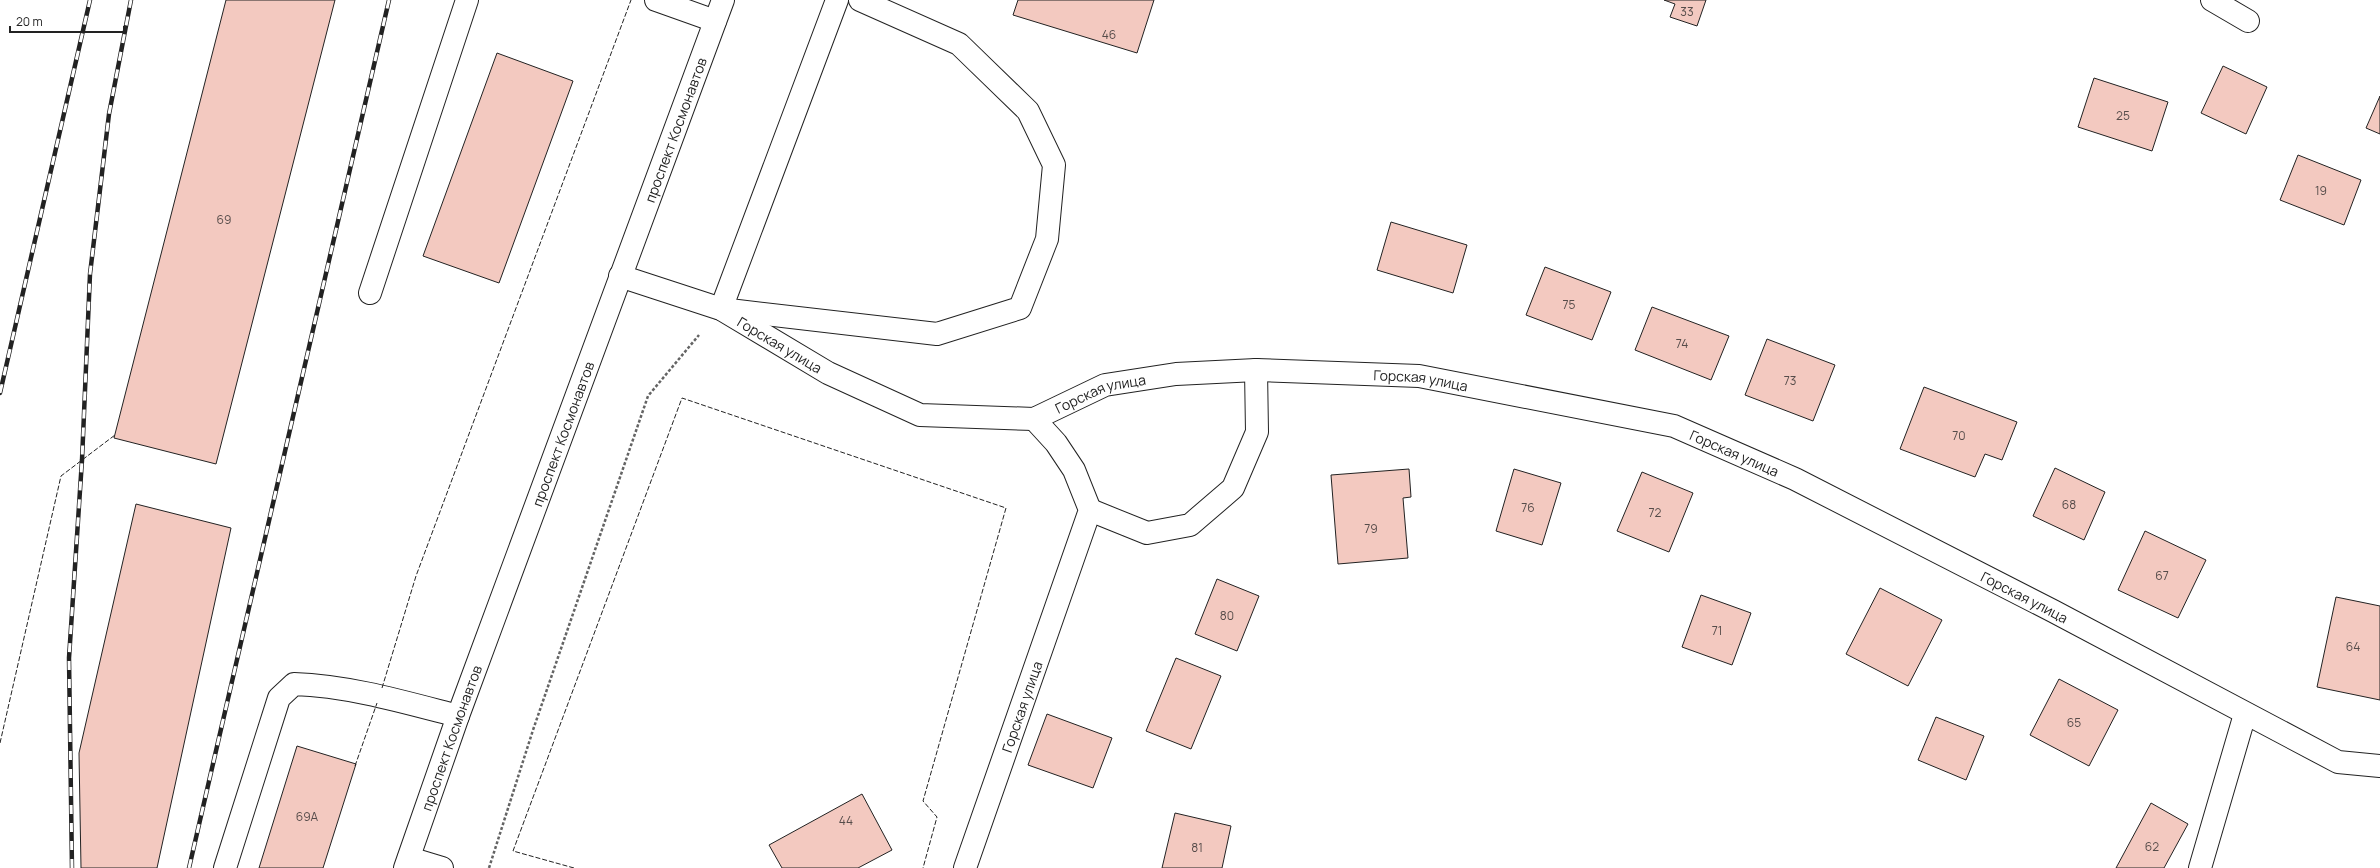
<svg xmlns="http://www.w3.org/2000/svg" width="2380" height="868" font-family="Manrope,sans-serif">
<rect width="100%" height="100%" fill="#fff"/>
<path fill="#f3c9c0" stroke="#222" d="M226 0H335L216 464 114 438Z
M1018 0H1154L1137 53 1013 15Z
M1664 0H1706L1697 26 1670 17 1675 4Z
M497 53 573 81 499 283 423 256Z
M2223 66 2267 87 2246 134 2201 113Z
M2094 78 2168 102 2152 151 2078 127Z
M2380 96V134L2366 128Z
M2298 155 2361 180 2344 225 2280 200Z
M1391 222 1467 245 1453 293 1377 270Z
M1545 267 1611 292 1592 340 1526 315Z
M1652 307 1729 336 1711 380 1635 350Z
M1767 339 1835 365 1813 421 1745 395Z
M1924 387 2017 422 2002 460 1985 454 1975 477 1900 449Z
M2055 468 2105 492 2084 540 2033 516Z
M1409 469 1411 497 1403 498 1408 558 1338 564 1331 475Z
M1514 469 1561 483 1542 545 1496 531Z
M1642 472 1693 493 1669 552 1617 531Z
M136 504 231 528 157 868H81L79 753Z
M2145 531 2206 560 2178 618 2118 590Z
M1217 579 1259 596 1237 651 1195 634Z
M1880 588 1942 620 1908 686 1846 654Z
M1701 595 1751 613 1732 665 1682 647Z
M2336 597 2380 606V700L2317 687Z
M1176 658 1221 676 1191 749 1146 731Z
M2059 679 2118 710 2089 766 2030 735Z
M1047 714 1112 738 1093 788 1028 765Z
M1936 717 1984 736 1966 780 1918 760Z
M297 746 356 764 323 868H259Z
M862 794 892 850 858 868H782L769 845Z
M2151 803 2188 824 2164 868H2116Z
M1175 813 1231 826 1222 868H1162Z"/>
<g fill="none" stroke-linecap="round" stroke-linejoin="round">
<g stroke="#222" stroke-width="24">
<g id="minor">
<path d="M656 0 715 21"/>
<path d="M837 0 721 309 937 334 1020 308 1047 239 1054 165 1028 111 959 44 860 0"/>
<path d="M2212 0 2248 21"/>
<path id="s1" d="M620 276 721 309 828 373 920 415 1034 419 1105 385 1176 374 1256 370 1419 376 1674 426 1795 479 2053 611 2338 762 2380 766"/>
<path d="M370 293 467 0"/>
<path d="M1090 510 1147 533 1190 525 1233 488 1257 432 1256 370"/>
<path d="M409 858 442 868"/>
<path d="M225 868 279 698 294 684C350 686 404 702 458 716"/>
<path id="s2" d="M965 868 1090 510 1074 470 1056 443 1034 419"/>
<path d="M2200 868 2245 714"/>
</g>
</g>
<g stroke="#222" stroke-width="24">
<g id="major">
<path id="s3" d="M405 868 458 716 723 0"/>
</g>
</g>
<path stroke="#646464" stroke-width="2.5" stroke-dasharray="3 2" stroke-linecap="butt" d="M489 868 533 730 648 396 699 335"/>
<use href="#minor" stroke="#fff" stroke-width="22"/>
<use href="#major" stroke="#fff" stroke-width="22"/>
<g stroke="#222" stroke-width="4.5">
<path id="rail" d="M0 393 90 0
M72 868 69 658 82 460 90 274 109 114 131 0
M189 868 389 0"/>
</g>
<use href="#rail" stroke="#fff" stroke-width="3" stroke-dasharray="9" stroke-linecap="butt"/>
<path stroke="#222" stroke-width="1" stroke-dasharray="5 2" stroke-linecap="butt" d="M382 688 416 576 631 0
M0 743 61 476 115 435
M355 766 377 703
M574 868 513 851 682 398 1006 508 923 801 937 817 923 868"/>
</g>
<g text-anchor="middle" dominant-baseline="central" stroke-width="3" stroke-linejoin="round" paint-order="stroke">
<g font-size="12" fill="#564c4a">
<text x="1687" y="11">33</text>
<text x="1109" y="34">46</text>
<text x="2123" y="115">25</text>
<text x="2321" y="190">19</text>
<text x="224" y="219">69</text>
<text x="1569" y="304">75</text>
<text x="1682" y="343">74</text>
<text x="1790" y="380">73</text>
<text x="1959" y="435">70</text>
<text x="2069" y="504">68</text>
<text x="1528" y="507">76</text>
<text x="1655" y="512">72</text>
<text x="1371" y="528">79</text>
<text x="2162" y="575">67</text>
<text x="1227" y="615">80</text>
<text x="1717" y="630">71</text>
<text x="2353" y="646">64</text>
<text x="2074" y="722">65</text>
<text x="307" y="816">69А</text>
<text x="846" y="820">44</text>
<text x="2152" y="846">62</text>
<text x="1197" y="847">81</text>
</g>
<g font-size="14" fill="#222" stroke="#fff">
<text stroke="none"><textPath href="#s3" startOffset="786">проспект Космонавтов</textPath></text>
<text stroke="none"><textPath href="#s1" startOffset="175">Горская улица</textPath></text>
<text stroke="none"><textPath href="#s1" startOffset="842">Горская улица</textPath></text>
<text stroke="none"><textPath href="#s1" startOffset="518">Горская улица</textPath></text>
<text stroke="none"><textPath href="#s3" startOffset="462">проспект Космонавтов</textPath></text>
<text stroke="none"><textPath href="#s1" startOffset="1166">Горская улица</textPath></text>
<text stroke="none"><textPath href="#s1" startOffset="1490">Горская улица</textPath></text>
<text stroke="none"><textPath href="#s2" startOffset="171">Горская улица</textPath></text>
<text stroke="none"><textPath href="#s3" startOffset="138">проспект Космонавтов</textPath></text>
</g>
</g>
<path d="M10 26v6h114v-6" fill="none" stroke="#222222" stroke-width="2"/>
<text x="16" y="26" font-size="12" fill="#222222" stroke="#ffffff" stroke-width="3" paint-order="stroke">20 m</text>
</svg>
